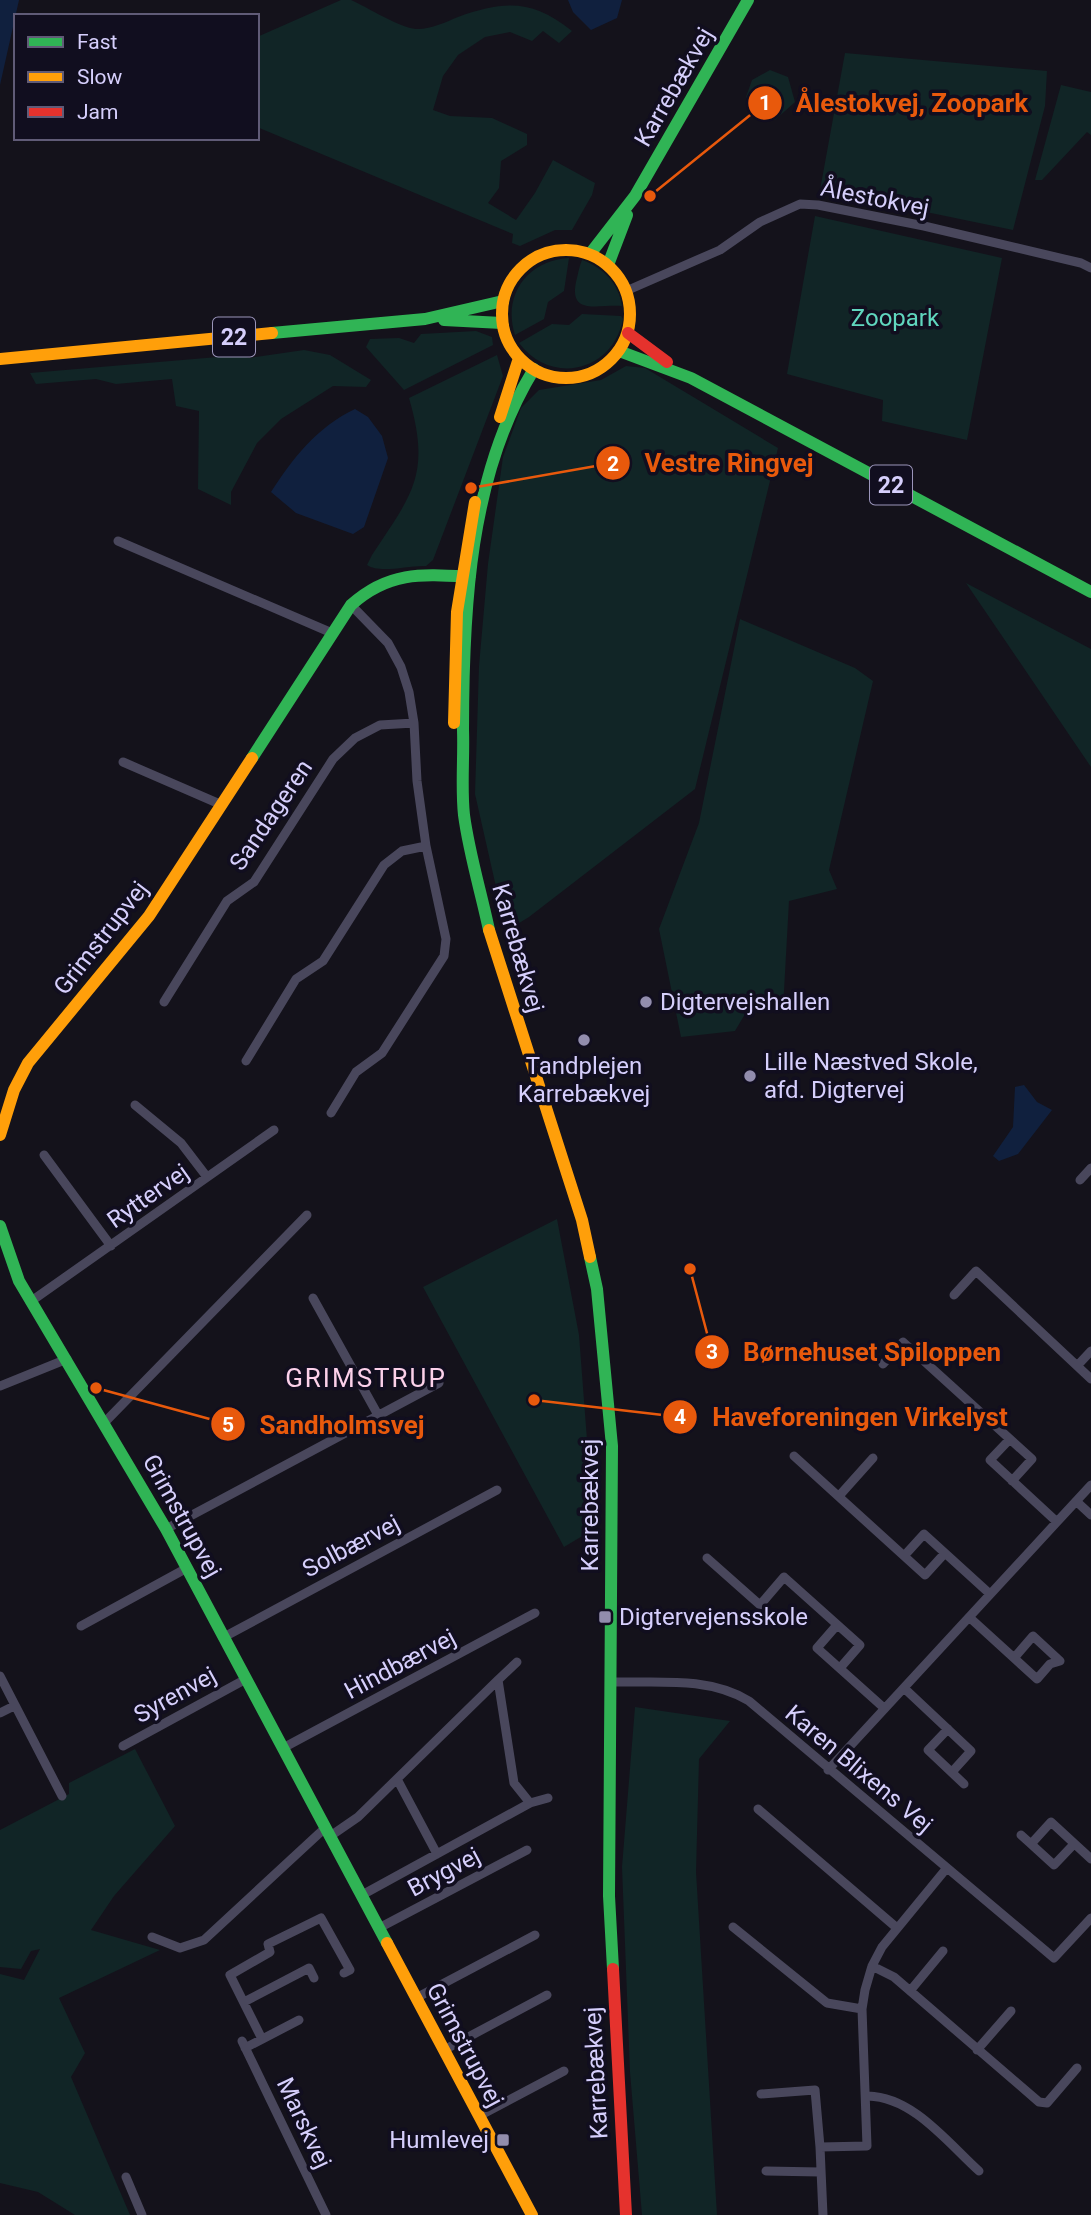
<svg xmlns="http://www.w3.org/2000/svg" width="1091" height="2215" font-family="Roboto,sans-serif">
<rect width="100%" height="100%" fill="#14121b"/>
<path fill="#112526" d="M341 0H351C367 7 400 28 416 29 429 30 446 22 458 17 506 0 533 0 572 31L559 43 543 31 532 41 510 32 485 37 458 55 443 76 433 110 450 116 492 118 527 134V145L501 161 499 188 488 203 516 220 535 193 553 160 595 183 592 195 572 230H555L520 246 512 243 513 234 257 127V37Z
M845 53 1047 71 1045 106 1013 230 820 190Z
M770 70 788 77 795 102 775 120 755 116 746 97 752 80Z
M1061 85 1091 92V135L1087 132 1042 180H1035Z
M815 216 1002 258 967 440 882 421 883 400 787 374Z
M569 258 564 291 548 302 544 319 515 335C502 295 528 260 569 258Z
M582 260C604 268 619 284 622 306 599 304 569 316 576 282 578 274 579 267 582 260Z
M582 314 621 316 623 319C613 372 551 386 519 343L552 324 569 325Z
M476 331 492 337 493 345 404 390 366 347 370 339 399 338 414 343 421 334Z
M304 350 330 355 371 380 366 387 333 386 281 419 257 443 231 492V505L198 489 199 411 176 406 172 379 116 384 96 379 36 384 30 373 241 355 249 358Z
M497 355 503 376 433 560 426 566C409 565 380 574 367 565L372 555C413 493 431 474 409 398Z
M626 366 645 368 778 448 695 789 529 917 506 931 475 794 479 666 488 564 503 457 521 408 539 390 601 380Z
M966 583 1091 649V767Z
M740 619 855 668 873 681 829 870 837 889 789 901 783 1009 745 1014 735 1031 681 1037 659 929 699 823Z
M557 1219 579 1335 589 1466 584 1535 564 1547 423 1287Z
M635 1707 730 1721 699 1759 696 1872 717 2215H642L630 2072 622 1867Z
M135 1749 175 1826 114 1896 91 1930 160 1950 59 1998 85 2053 71 2077 130 2215H75L38 2192 0 2183V1974L24 1980 40 1949 31 1951 21 1969 0 1967V1830L69 1794V1783Z"/>
<path fill="#10203e" d="M0 0H19L0 85Z
M568 0H622L617 18 591 30 573 12Z
M355 409 368 417 382 436 388 458 364 527 353 534 296 513 271 492C293 458 317 427 355 409Z
M1024 1085 1037 1102 1052 1110 1018 1154 999 1161 993 1156 1013 1127 1015 1087Z"/>
<g fill="none" stroke-linecap="round" stroke-linejoin="round">
<path stroke="#49475c" stroke-width="9" d="M626 291 720 250 760 222 800 204 818 205 924 226 1081 263 1091 268
M118 541 332 633
M123 762 222 805
M164 1002 227 901 254 882 333 759 355 738 380 725 414 723
M246 1061 296 979 323 961 384 865 402 851 426 846
M135 1105 181 1143 207 1177
M331 1113 356 1072 382 1053 444 956 446 939 426 846 417 781 414 723 409 692 401 667 388 643 351 605
M44 1155 111 1246
M1080 1180 1091 1168
M954 1295 976 1271 1091 1379
M313 1298 378 1415
M30 1302 274 1130
M883 1364 903 1342 1032 1459 1012 1481
M1077 1366 1091 1351
M0 1386 67 1359
M105 1422 307 1215
M1010 1439 990 1460 1057 1522
M794 1456 925 1575 945 1553
M839 1496 873 1458
M1076 1501 1091 1515
M166 1529 439 1383
M904 1556 924 1534 990 1594
M707 1558 760 1605 784 1577 860 1645 840 1668
M969 1617 1037 1679 1050 1664 1060 1661 1033 1636 1014 1658
M837 1625 817 1648 884 1708
M81 1626 187 1568
M224 1637 497 1490
M0 1676 62 1796
M498 1680 517 1662
M610 1682C656 1683 708 1676 749 1701L1054 1958 1091 1918
M904 1688 971 1751 952 1772
M0 1713 14 1706
M948 1729 928 1750 964 1784
M123 1746 246 1679
M283 1748 535 1613
M828 1770 1091 1485
M397 1779 437 1854
M530 1803 548 1798
M758 1809 897 1928
M1021 1835 1031 1844
M329 1837 358 1817 498 1680 514 1783 530 1803 362 1895
M1074 1844 1054 1865 1031 1844 1051 1822 1091 1859
M733 1927 827 2003 862 2009
M379 1928 527 1850
M152 1937 180 1948 204 1940 325 1828
M872 1966 894 1977 1039 2102 1047 2103 1077 2068
M910 1991 943 1951
M416 1998 535 1935
M244 2002 309 1968 314 1978
M262 2039 230 1975 270 1952 268 1944 321 1918 350 1970 344 1973
M242 2041 326 2215
M245 2048 299 2020
M444 2050 547 1995
M977 2050 1011 2011
M761 2094 815 2090 820 2147
M868 2096C913 2097 947 2142 979 2171
M479 2116 564 2071
M766 2171 820 2172
M126 2177 142 2215
M823 2215 820 2147 867 2146 862 2009 865 1990 872 1966 882 1947 946 1869"/>
<path stroke="#30b455" stroke-width="12" d="M590 254 635 196 748 0
M608 265 627 215
M444 320 502 323
M272 333 425 319 503 301
M619 351 691 378 1091 592
M252 758 351 605C389 571 422 574 470 577
M489 930C481 892 469 853 464 815 461 788 464 758 463 730 463 609 469 475 534 369
M0 1226 19 1281 166 1529 387 1943
M590 1257 597 1289 612 1446 609 1896 613 1969"/>
<path stroke="#ff9f0a" stroke-width="12" d="M502 314a64 64 0 1 1 128 0a64 64 0 1 1-128 0Z
M0 359 272 333
M500 417 519 358
M454 723 457 612 475 502
M489 930 582 1220 590 1257
M0 1135 14 1090 28 1063 149 916 252 758
M387 1943 532 2215"/>
<path stroke="#e5322d" stroke-width="12" d="M628 333 667 362
M613 1969 626 2215"/>
</g>
<g fill="#928dad" stroke="#110e1f" stroke-width="2.5">
<circle cx="646" cy="1002" r="7"/>
<circle cx="584" cy="1040" r="7"/>
<circle cx="750" cy="1076" r="7"/>
<rect x="598" y="1610" width="14" height="14" rx="3.5"/>
<rect x="496" y="2133" width="14" height="14" rx="3.5"/>
</g>
<g text-anchor="middle" dominant-baseline="central" stroke-width="7" stroke-linejoin="round" paint-order="stroke">
<g fill="#110e1f" stroke="#9b95ba" stroke-width="2">
<rect x="213" y="317.5" width="42" height="39" rx="5"/>
<rect x="870" y="465.5" width="42" height="39" rx="5"/>
</g>
<g font-size="23" font-weight="bold" fill="#d6cffc">
<text x="234" y="337">22</text>
<text x="891" y="485">22</text>
</g>
<g font-size="24" fill="#d6cffc" stroke="#110e1f">
<text transform="translate(674 87) rotate(-60)">Karrebækvej</text>
<text transform="translate(875 198) rotate(11)">Ålestokvej</text>
<text transform="translate(271 815) rotate(-56)">Sandageren</text>
<text transform="translate(101 938) rotate(-52)">Grimstrupvej</text>
<text transform="translate(518 948) rotate(74)">Karrebækvej</text>
<text transform="translate(148 1196) rotate(-35)">Ryttervej</text>
<text transform="translate(590 1505) rotate(-90)">Karrebækvej</text>
<text transform="translate(182 1516) rotate(61)">Grimstrupvej</text>
<text transform="translate(351 1546) rotate(-28)">Solbærvej</text>
<text transform="translate(400 1664) rotate(-28)">Hindbærvej</text>
<text transform="translate(175 1695) rotate(-29)">Syrenvej</text>
<text transform="translate(859 1769) rotate(40)">Karen Blixens Vej</text>
<text transform="translate(444 1872) rotate(-28)">Brygvej</text>
<text transform="translate(465 2045) rotate(62)">Grimstrupvej</text>
<text transform="translate(596 2073) rotate(-93)">Karrebækvej</text>
<text transform="translate(304 2123) rotate(65)">Marskvej</text>
</g>
<g font-size="24" fill="#60d6be" stroke="#110e1f">
<text x="895" y="318">Zoopark</text>
</g>
<g font-size="24" fill="#d6cffc" stroke="#110e1f" text-anchor="start">
<text x="660" y="1002">Digtervejshallen</text>
<text x="764" y="1062">Lille Næstved Skole,<tspan x="764" dy="28">afd. Digtervej</tspan></text>
<text x="584" y="1066" text-anchor="middle">Tandplejen<tspan x="584" dy="28">Karrebækvej</tspan></text>
<text x="619" y="1617">Digtervejensskole</text>
<text x="489" y="2140" text-anchor="end">Humlevej</text>
</g>
<g font-size="26" letter-spacing="2" fill="#fcd1ea" stroke="#110e1f">
<text x="366" y="1378">GRIMSTRUP</text>
</g>
</g>
<path fill="none" stroke="#e8590c" stroke-width="2.5" d="M650 196L765 103M471 488L613 463M690 1269L712 1352M534 1400L680 1417M96 1388L228 1424"/>
<g fill="#e8590c" stroke="#110e1f" stroke-width="2.5">
<circle cx="650" cy="196" r="7"/>
<circle cx="471" cy="488" r="7"/>
<circle cx="690" cy="1269" r="7"/>
<circle cx="534" cy="1400" r="7"/>
<circle cx="96" cy="1388" r="7"/>
<circle cx="765" cy="103" r="18"/>
<circle cx="613" cy="463" r="18"/>
<circle cx="712" cy="1352" r="18"/>
<circle cx="680" cy="1417" r="18"/>
<circle cx="228" cy="1424" r="18"/>
</g>
<g font-size="21" text-anchor="middle" font-weight="bold" fill="#fff">
<text x="765" y="110">1</text>
<text x="613" y="471">2</text>
<text x="712" y="1359">3</text>
<text x="680" y="1424">4</text>
<text x="228" y="1432">5</text>
</g>
<g font-size="26" text-anchor="middle" font-weight="bold" fill="#e8590c" stroke="#110e1f" stroke-width="7" stroke-linejoin="round" paint-order="stroke">
<text x="912" y="112">Ålestokvej, Zoopark</text>
<text x="729" y="472">Vestre Ringvej</text>
<text x="872" y="1361">Børnehuset Spiloppen</text>
<text x="860" y="1426">Haveforeningen Virkelyst</text>
<text x="342" y="1434">Sandholmsvej</text>
</g>
<rect x="14" y="14" width="245" height="126" fill="#110e1f" stroke="#605b77" stroke-width="2"/>
<rect x="28" y="37" width="35" height="10" fill="#30b455" stroke="#605b77" stroke-width="2"/>
<text x="77" y="49" font-size="21" fill="#d6cffc">Fast</text>
<rect x="28" y="72" width="35" height="10" fill="#ff9f0a" stroke="#605b77" stroke-width="2"/>
<text x="77" y="84" font-size="21" fill="#d6cffc">Slow</text>
<rect x="28" y="107" width="35" height="10" fill="#e5322d" stroke="#605b77" stroke-width="2"/>
<text x="77" y="119" font-size="21" fill="#d6cffc">Jam</text>
</svg>
